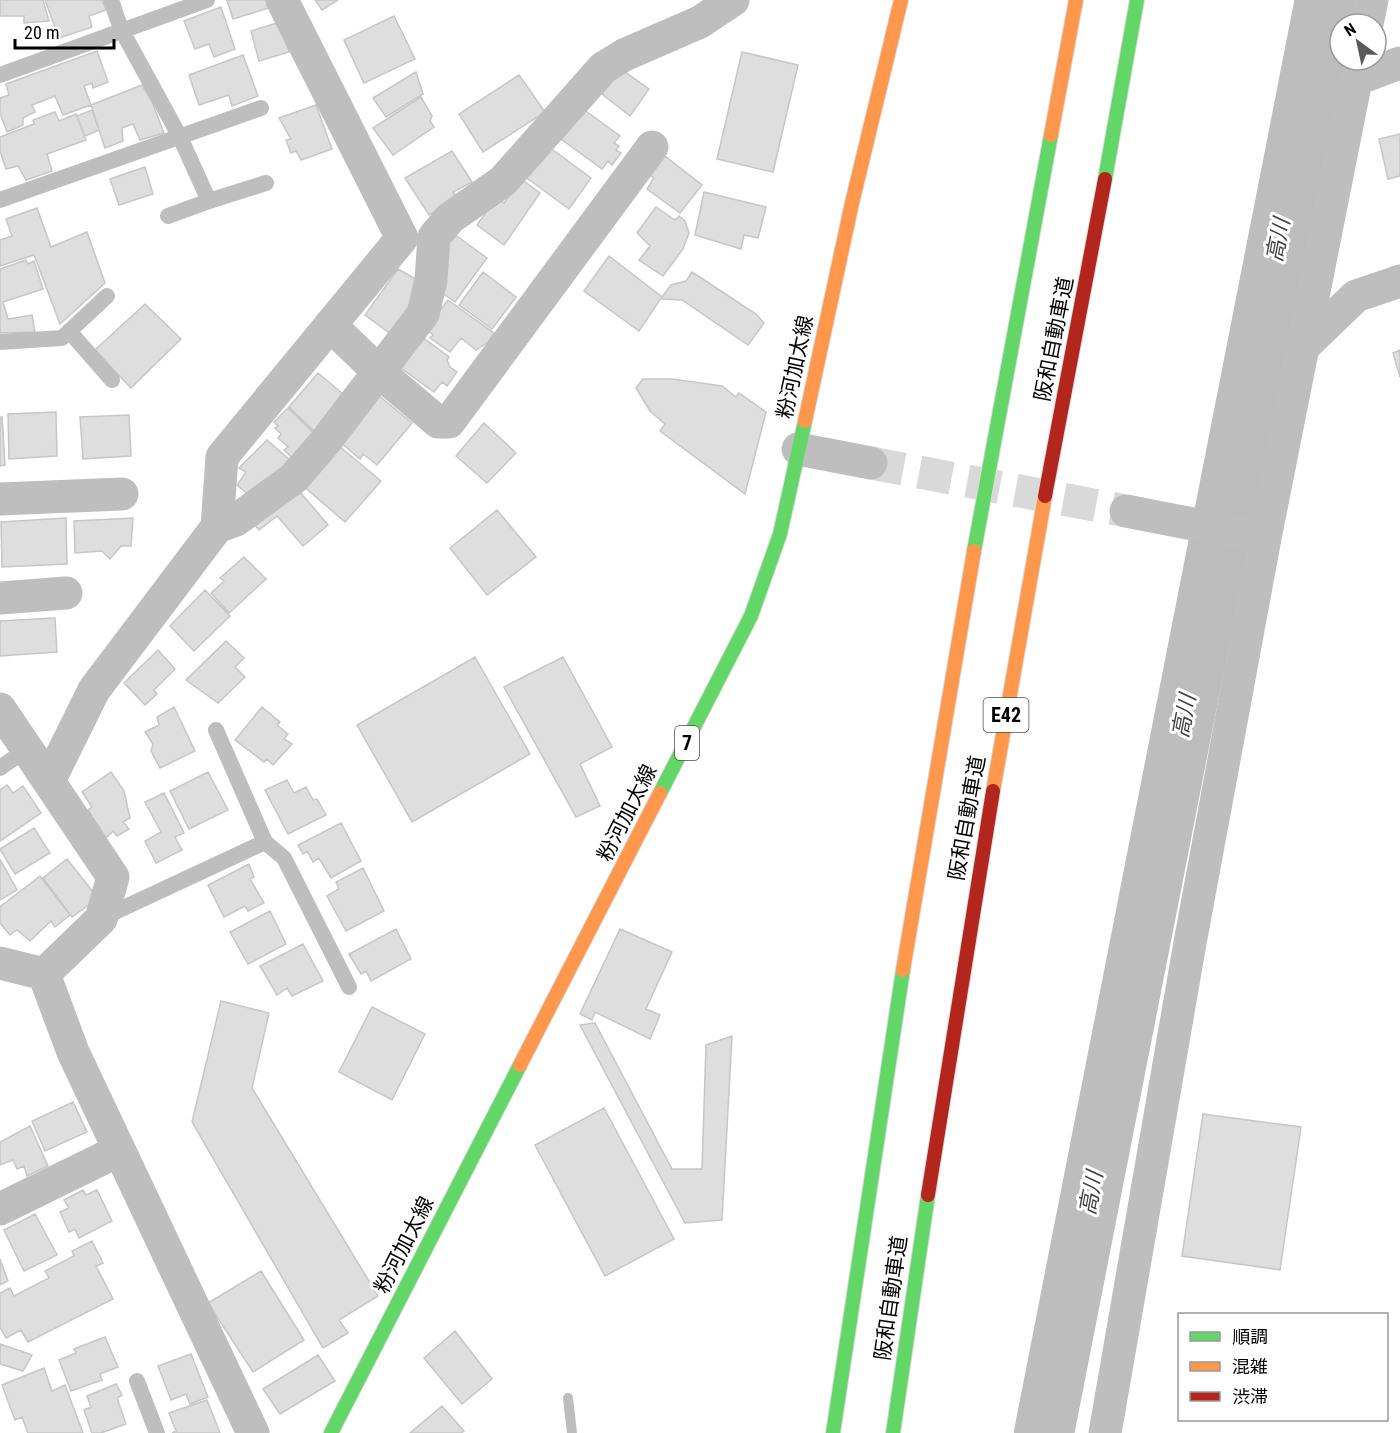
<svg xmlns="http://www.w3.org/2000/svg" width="1400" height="1433" font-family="'Roboto Condensed','Noto Sans JP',sans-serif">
<rect width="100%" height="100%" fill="#fff"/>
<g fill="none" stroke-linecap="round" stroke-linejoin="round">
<path stroke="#bdbdbd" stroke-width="10" d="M568 1398 572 1433"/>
<path stroke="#bdbdbd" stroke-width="60" d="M1044 1433 1325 0"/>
</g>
<path fill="#dedede" stroke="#c6c6c6" stroke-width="1.5" d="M0 0H43L49 21 24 23V16H0Z
M45 0H102L106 10 89 16 92 27 59 38Z
M227 0H266L269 8 233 19Z
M315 0H338L322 10Z
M221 7 235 49 214 57 209 44 195 49 184 21Z
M394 16 415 59 364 83 344 40Z
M280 22 289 52 259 61 251 31Z
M97 51 108 82 93 88 92 83 84 86 91 105 63 115 55 96 32 105 35 112 23 118V125L7 132 0 113V98L9 95 6 84Z
M742 52 798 65 773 172 717 159Z
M243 55 258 96 232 106 229 95 199 105 189 75Z
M621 69 649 89 630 116 602 94Z
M416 72 423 94 386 117 373 98Z
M519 75 545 112 483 152 459 114Z
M142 85 152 102 164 133 140 140 133 124 122 128 123 141 105 148 91 105Z
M421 97 432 116 430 121 434 127 393 155 373 128Z
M316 105 332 149 301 160 296 151 291 153 286 140 291 139 279 118Z
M583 109 620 136 614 143 619 146 616 150 621 153 612 165 608 161 602 169 561 139Z
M92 110 99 130 85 136 77 116Z
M55 112 59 121 76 114 86 140 47 154 52 171 26 180 18 166 6 169 0 151V137L34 124 33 120Z
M1400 134V176L1388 179 1379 139Z
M549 147 591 178 569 209 524 176Z
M452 151 472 182 453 192 461 204 445 205 429 215 405 178Z
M665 156 702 185 680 213 647 189 654 178 650 175Z
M145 167 153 194 119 205 110 179Z
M521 179 540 193 504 245 477 225 496 198 504 203Z
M704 192 766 207 758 238 744 235 741 249 695 235Z
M656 207 675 220 679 216 685 221 689 233 683 249 663 276 639 260 650 246 637 233Z
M37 208 51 247 87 232 105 283 60 324 34 255 0 266V240L12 236 6 219Z
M454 234 487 258 455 302 438 290 440 252Z
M609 256 662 297 639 331 584 291Z
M26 260 28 264 34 261 43 289 3 302 8 319 32 315 35 332 0 333V269Z
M398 269 426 285 396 338 365 315Z
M483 272 516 297 492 329 459 305Z
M692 272 756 314 764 323 748 345 682 300 663 299 662 297 671 285 686 281Z
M448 300 494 333 488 342 476 350 461 338 450 352 430 338 433 335 426 329Z
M145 304 181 339 131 388 95 350Z
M421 336 449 357 447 360 450 367 457 372 447 386 442 382 434 392 398 366Z
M1400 350V377L1393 353Z
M318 373 349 399 319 436 289 407Z
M643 379H672L722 386 736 397 739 393 766 412 745 494 660 431 665 424 650 411 636 388Z
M377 394 412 423 377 465 363 454 360 459 339 441Z
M288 408 322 441 300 465 284 450 288 447 278 438 281 434 275 428 278 426 274 422Z
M56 412 57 456 9 459 8 414Z
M129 415 131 456 83 459 80 417Z
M0 417H2L5 465 0 466Z
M484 423 516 453 487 483 456 456Z
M267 440 289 459 255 500 237 485 246 472 239 468Z
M338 445 381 481 345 522 302 485Z
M294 485 328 525 303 546 277 516 259 530 251 521Z
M497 510 536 557 487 595 450 548Z
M66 518 67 564 2 567 1 522Z
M133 518 131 546H121L110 559 102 551 75 553 74 521Z
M244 557 266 579 229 613 211 593 224 581 220 578Z
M205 590 230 616 194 651 170 626Z
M55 618 57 652 0 656V621Z
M226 641 244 658 235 667 245 677 218 703 186 680Z
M158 650 175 669 154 690 157 694 145 705 124 683Z
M475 657 530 754 412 822 357 725Z
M563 657 612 747 580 764 600 806 576 817 504 687Z
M174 707 195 751 160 768 151 751 153 744 145 732 159 725 157 717Z
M262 707 280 722 277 725 288 734 284 739 292 744 273 765 267 759 264 762 235 740Z
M111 772 124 791 130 818 123 822 129 829 117 836 113 831 106 838 88 810 92 807 82 792Z
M208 772 228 810 189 829 170 791Z
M287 780 294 793 306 787 313 800 317 799 326 815 288 834 265 790Z
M7 785 13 793 23 786 41 813 0 841V790Z
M164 793 184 833 175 837 182 850 156 863 145 841 161 832 145 802Z
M341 823 361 861 331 878 319 858 313 862 307 851 303 854 298 845Z
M34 828 50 853 15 874 0 849Z
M0 859 17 890 0 900Z
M67 859 98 898 72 917 43 878Z
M249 864 254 877 250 879 264 903 248 911 245 906 224 917 208 885Z
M363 868 384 911 346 931 327 896 339 889 336 882Z
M40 876 70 915 55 927 51 921 30 941 17 930 10 935 0 923V907Z
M270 911 286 944 248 964 230 932Z
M396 929 411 959 371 981 366 971 361 974 349 954Z
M620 929 672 952 646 1009 660 1015 650 1039 595 1012 592 1020 580 1014Z
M303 944 323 981 292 996 287 988 277 995 260 966Z
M221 1001 269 1013 252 1088 378 1296 339 1320 348 1333 323 1348 192 1122Z
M372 1007 425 1034 392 1100 339 1072Z
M595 1023 672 1169H702L706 1045 732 1036 722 1220 685 1223 580 1025Z
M73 1102 87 1132 45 1151 32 1121Z
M604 1108 674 1239 605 1276 535 1145Z
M1203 1114 1301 1127 1280 1270 1182 1256Z
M30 1126 48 1166 27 1176 24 1166 17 1169 13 1160 0 1165V1142Z
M83 1190 86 1195 97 1190 112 1221 79 1238 75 1229 69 1232 60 1212 69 1208 64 1200Z
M35 1214 57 1255 24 1271 4 1230Z
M92 1241 103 1263 96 1266 113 1299 28 1342 21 1330 6 1338 0 1327V1293L10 1288 14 1296 49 1278 45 1271 74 1256 72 1251Z
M0 1259 8 1281 0 1285Z
M261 1271 304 1340 253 1372 208 1303Z
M455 1331 492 1379 462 1404 424 1358Z
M105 1337 118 1367 100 1374 102 1380 71 1391 59 1360 76 1353 74 1349Z
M0 1344 32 1355 23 1371 0 1364Z
M191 1354 208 1397 190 1404 186 1394 171 1400 158 1366Z
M318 1355 335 1381 280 1414 263 1389Z
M44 1368 52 1391 65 1385 83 1433H28L22 1417 15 1420 2 1385Z
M116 1384 122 1395 117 1398 126 1424 101 1433H92L84 1410 91 1407 87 1396Z
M207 1400 220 1433H172L176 1431 169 1413Z
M442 1406 464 1431 461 1433H410Z"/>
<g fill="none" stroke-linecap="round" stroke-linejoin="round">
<path stroke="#d9d9d9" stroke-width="33" stroke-dasharray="33 16" stroke-linecap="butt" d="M871 463 1126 511"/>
<g stroke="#dbdbdb" stroke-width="16">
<path id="fast" d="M1105 179 1137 0
M974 551 1051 135
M660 793 751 616 780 534 805 421
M331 1433 520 1065
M833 1433 903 970
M893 1433 928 1195"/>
</g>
<g stroke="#dbdbdb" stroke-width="16">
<path id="slow" d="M1051 135 1076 0
M805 421 852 203 901 0
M993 791 1045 496
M903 970 974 551
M520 1065 660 793"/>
</g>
<g stroke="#dbdbdb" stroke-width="16">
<path id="jam" d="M1045 496 1105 179
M928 1195 993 791"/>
</g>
<path stroke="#bebebe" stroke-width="16" d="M111 0 121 29 180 137 209 201 266 183
M0 75 207 0
M0 200 261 108
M168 216 209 201
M69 331 112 380
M0 342 62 338 107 296
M0 768 27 749
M265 842 284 858 349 987
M102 918 265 842 216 730
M137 1381 157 1433"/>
<path stroke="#bebebe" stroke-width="33" d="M1367 24 1372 0
M1357 79 1400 63
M330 325 380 373 438 422H449L652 147
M1302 348 1356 296 1400 281
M798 449 871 463
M0 499 122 494
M1126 511 1265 538
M217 527 236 520 294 478 325 442 423 314 431 280 434 237 450 218 503 181 603 68 624 55 700 22 733 0
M0 598 66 593
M0 709 113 877 101 919 44 974
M49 781 94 690 217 527 222 457 402 238 282 0
M0 963 44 974
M44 974 73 1052 253 1433
M0 1209 118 1151
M1105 1433 1190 943 1265 538 1360 60"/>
<use href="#fast" stroke="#63d668" stroke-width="14"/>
<use href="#slow" stroke="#ff974d" stroke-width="14"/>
<use href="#jam" stroke="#b3261e" stroke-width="14"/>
</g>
<g text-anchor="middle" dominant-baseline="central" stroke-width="6" stroke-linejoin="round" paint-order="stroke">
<g fill="#fff" stroke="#4c4c4c" stroke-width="1.5">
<rect x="983.5" y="698" width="45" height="34" rx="4.5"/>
<rect x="675" y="726" width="24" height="34" rx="4.5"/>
</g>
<g font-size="20" font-weight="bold" fill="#000">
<text x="1006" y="715">E42</text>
<text x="687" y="743">7</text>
</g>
<g font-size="21" fill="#000" stroke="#fff">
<text transform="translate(1054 339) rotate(-79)">阪和自動車道</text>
<text transform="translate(795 367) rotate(-78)">粉河加太線</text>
<text transform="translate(627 813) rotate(-63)">粉河加太線</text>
<text transform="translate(967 818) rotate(-80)">阪和自動車道</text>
<text transform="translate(404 1245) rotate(-63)">粉河加太線</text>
<text transform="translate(891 1298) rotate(-82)">阪和自動車道</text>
</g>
<g font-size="22" font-style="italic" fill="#424242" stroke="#fff">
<text transform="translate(1278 240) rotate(-79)">高川</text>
<text transform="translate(1184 716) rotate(-79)">高川</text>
<text transform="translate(1091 1193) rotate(-79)">高川</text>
</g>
</g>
<rect x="1178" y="1313" width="210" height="108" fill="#ffffff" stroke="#999999" stroke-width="1.5"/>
<rect x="1190" y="1332" width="30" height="9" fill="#63d668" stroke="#999999" stroke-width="1.5"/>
<text x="1232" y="1343" font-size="18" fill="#000000">順調</text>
<rect x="1190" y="1362" width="30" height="9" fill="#ff974d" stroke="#999999" stroke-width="1.5"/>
<text x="1232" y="1373" font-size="18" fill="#000000">混雑</text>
<rect x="1190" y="1392" width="30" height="9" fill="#b3261e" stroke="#999999" stroke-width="1.5"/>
<text x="1232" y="1403" font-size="18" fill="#000000">渋滞</text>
<g transform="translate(1358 42) rotate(327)"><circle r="28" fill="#ffffff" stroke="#999999" stroke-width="1.5"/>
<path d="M0-4.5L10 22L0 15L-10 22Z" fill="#595959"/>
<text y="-9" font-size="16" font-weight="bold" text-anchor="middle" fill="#000000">N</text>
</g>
<path d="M15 39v9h99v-9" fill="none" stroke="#000000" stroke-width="3"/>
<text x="24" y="39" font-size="18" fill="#000000" stroke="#ffffff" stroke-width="4.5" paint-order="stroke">20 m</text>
</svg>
